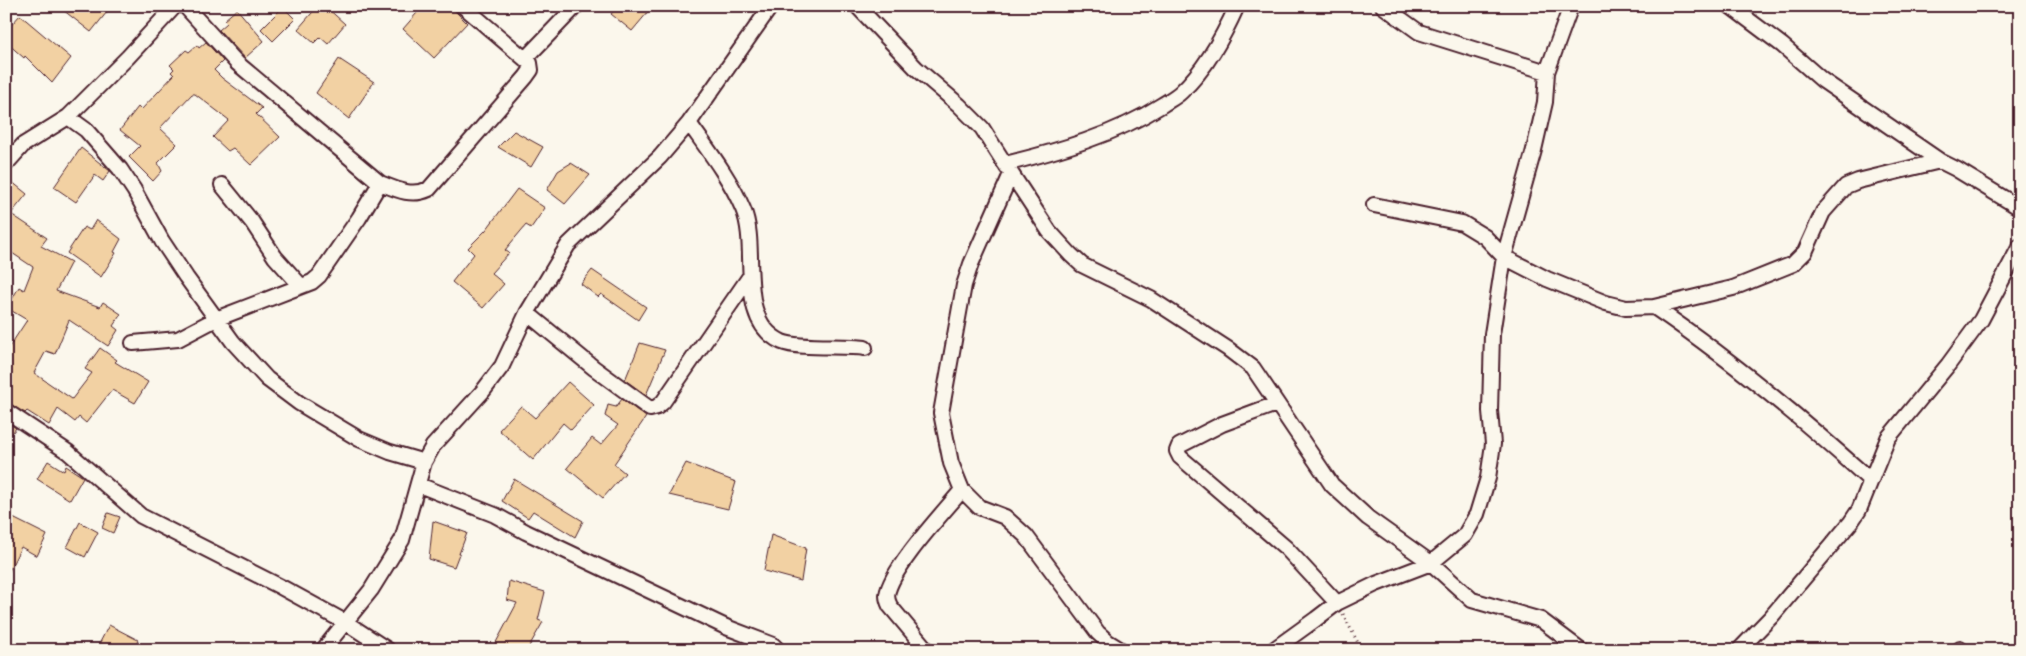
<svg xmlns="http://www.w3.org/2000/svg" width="2026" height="656" font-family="'Indie Flower',sans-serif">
<rect width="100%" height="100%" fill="#fbf7ec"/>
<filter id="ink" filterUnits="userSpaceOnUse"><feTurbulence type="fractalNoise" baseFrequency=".02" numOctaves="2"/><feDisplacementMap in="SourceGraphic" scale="10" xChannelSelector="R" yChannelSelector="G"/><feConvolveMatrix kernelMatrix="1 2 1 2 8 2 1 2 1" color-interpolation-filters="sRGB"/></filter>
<g filter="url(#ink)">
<path fill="#f2d1a3" stroke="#4a1f2b" d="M58 6H100L107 12 91 32Z
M318 6H325L345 24 328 44 320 37 314 43 298 29Z
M423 6H450L467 23 434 58 403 29Z
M617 6H653L632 31 611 14Z
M283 7 295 19 273 41 261 29Z
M237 9 264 41 245 58 219 30 227 23 224 20Z
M20 15 71 58 52 83 25 56 24 58 6 42V31Z
M206 42 223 61 214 70 222 78 262 108 256 114 280 137 251 165 233 148 228 151 213 137 229 120 195 94H192L160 128 177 144 158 163 162 171 153 181 129 157 140 146 120 130 138 107 141 110 174 75 171 72 174 69 170 65 186 50 189 52 197 45 199 48Z
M339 59 374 82 349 119 316 93Z
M514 131 543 147 531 167 498 147Z
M81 148 110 171 103 181 95 175 76 202 54 187Z
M571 163 590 175 565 204 547 190 558 171Z
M6 177 27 194 6 220Z
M517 189 545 208 531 228 526 225 505 250 509 253 491 273 504 284 483 308 452 282 474 254 468 248 486 230Z
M11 214 47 238 41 246 71 262 56 291 100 307 103 302 121 314 113 326 118 330 108 346 69 320 55 354 46 351 34 373 72 399 92 373 85 369 100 348 117 360 115 362 148 382 135 403 112 390 86 423 79 417 75 422 58 409 49 425 27 411 25 413 6 402V352L27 320 7 308 19 287 24 290 33 267 6 249V221Z
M96 220 121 239 114 252 116 253 101 277 67 253 84 227 90 230Z
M592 270 646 307 638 320 601 294 598 297 581 284Z
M640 343 665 350 646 395 625 380Z
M568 382 594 405 571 430 563 423 533 460 499 430 521 406 535 418Z
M622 399 646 417 614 464 625 473 603 498 567 468 592 438 601 445 618 425 605 416 608 405 616 407Z
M6 422 16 428 6 441Z
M48 461 64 471 66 466 83 477 70 500 37 479Z
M686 463 736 482 728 509 669 495Z
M514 479 583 521 575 537 533 511 528 518 502 501Z
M108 513 120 517 113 533 102 528Z
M13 518 47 535 37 556 21 547 6 577V532Z
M433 521 467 533 454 567 429 559Z
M80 522 98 532 85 557 67 547Z
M771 535 806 548 801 581 764 571Z
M509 581 545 592 538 620 543 622 527 650H492L517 603 507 600Z
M109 625 138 640 134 650H96Z"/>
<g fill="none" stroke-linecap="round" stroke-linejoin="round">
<g stroke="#4a1f2b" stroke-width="18">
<path id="street" d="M185 6 237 63 380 183C397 190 412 197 429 189L526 77 531 70 530 63 525 59 463 6
M857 6 916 68 959 105 982 128 1005 164C1058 151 1115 135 1162 105 1168 101 1176 97 1181 92 1206 69 1223 37 1237 6
M1383 6 1419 32 1547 72
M1730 6 1782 45 1822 80 1940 161 1956 169 2020 208
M525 59 576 6
M68 117 86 130 120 169 134 190 162 241 186 277 233 342 267 379 299 403 359 439 390 452 424 462
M689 123C708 150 730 178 743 209 760 248 734 320 782 342 798 349 844 345 865 348
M6 164 23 145 68 117 128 57 175 6
M1005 164 1049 231 1071 255 1082 265 1151 299 1228 349 1253 368 1332 485 1368 518 1431 563 1472 600 1541 620 1581 650
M1011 174 971 264 964 285 941 413 951 463 962 490 979 507 1005 517 1026 536 1098 633 1108 642 1121 650
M222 185 252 222 275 257 301 286
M1374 205 1462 223 1485 237 1504 257 1547 279 1606 303 1626 308 1654 307 1733 288 1793 264 1805 252 1823 212 1846 186 1858 181 1940 161
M1654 307C1731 359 1801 418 1870 480
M527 313 594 368 650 409 657 407 663 402 750 276
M133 343 178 339 216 319 312 282 319 276 359 218 380 183
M1276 404 1222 424 1179 446 1177 451 1180 457 1286 548 1337 603
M6 411 68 452 141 516 281 587 345 622 388 650
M419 485 495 515 526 532 726 627 773 645 778 650
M323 650 371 590 402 540 424 462 433 446 483 391 502 366 527 313 568 245 660 157 689 123 771 6
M927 650 890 606C888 602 887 599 887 595 891 568 944 512 962 490
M1273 650 1316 619 1337 603 1376 584 1431 563 1465 535 1477 514 1488 478 1493 444 1490 411 1492 334 1504 257 1534 150 1545 102 1547 72 1571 6
M1739 650 1771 617 1851 522 1859 510 1888 438 1948 365 1981 320 2020 246
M1960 650V649"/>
</g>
<path stroke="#4a1f2b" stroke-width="3" stroke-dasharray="1 4" stroke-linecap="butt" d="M1343 614 1357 641 1360 650"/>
<use href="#street" stroke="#fbf7ec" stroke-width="14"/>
</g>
</g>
<rect width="2026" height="656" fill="none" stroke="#fbf7ec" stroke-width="25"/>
<rect x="12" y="12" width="2001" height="631" fill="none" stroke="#4a1f2b" stroke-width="2" filter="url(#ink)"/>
</svg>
